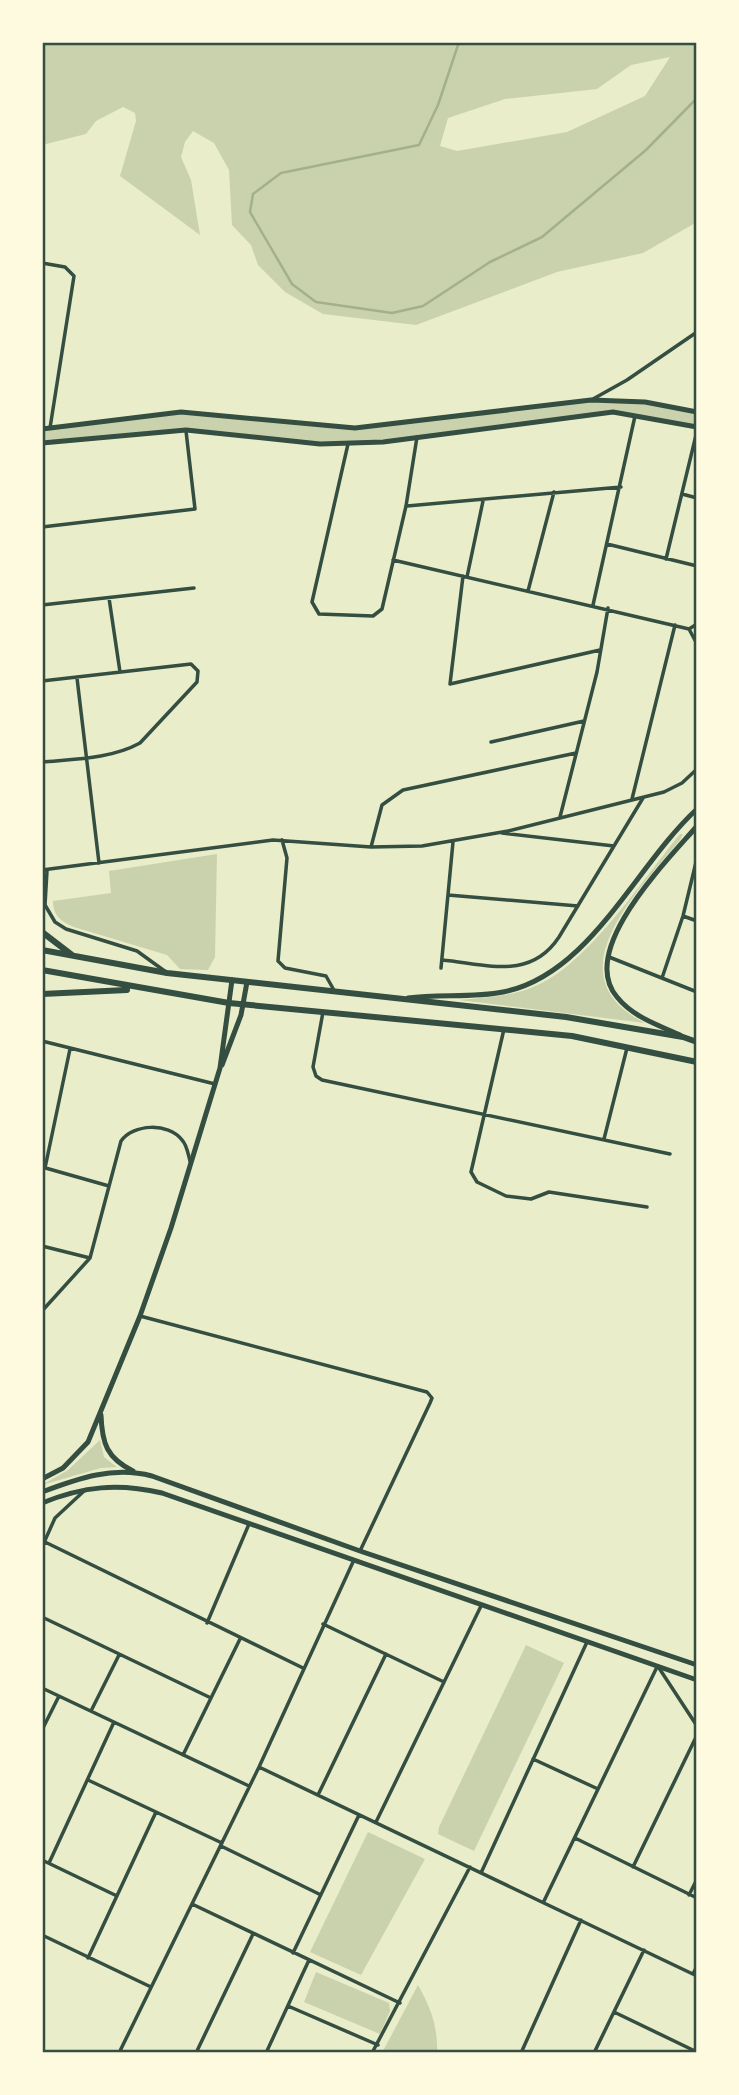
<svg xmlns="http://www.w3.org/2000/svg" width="739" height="2095" font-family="Manrope,sans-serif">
<rect width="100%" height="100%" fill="#e9edc9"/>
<path fill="#cad2ad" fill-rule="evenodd" d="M42 42H697V222L643 253 557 272 416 325 323 314 285 292 258 265 251 245 232 225 229 170 214 143 193 131 185 142 181 157 191 180 200 235 120 176 136 121 135 113 123 107 96 121 86 134 42 145ZM670 57 645 96 567 132 457 151 440 146 448 118 505 99 597 89 631 65Z
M591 400 645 402 697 412V427L613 412 417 437 320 444 186 430 42 443V429L181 412 355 428Z
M680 834H683L680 840C637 892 551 976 645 1023L459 1000C482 997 506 997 528 989 584 971 642 880 680 834Z
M217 854 215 957 208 970 180 969 167 955 74 927C62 922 53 916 53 901L111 893 109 871Z
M100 1440 104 1457 117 1467 101 1468 42 1485 68 1470Z
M526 1645 564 1663 474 1851 438 1834 439 1827Z
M368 1832 425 1859 361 1975 310 1952Z
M316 1972 389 2003 390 2011 380 2034 304 2002Z
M418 1985C431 2008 438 2027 437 2053H382Z"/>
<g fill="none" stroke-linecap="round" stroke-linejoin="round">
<path stroke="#a3b18a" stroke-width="2.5" d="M459 42 438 105 419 145 281 173 253 194 250 212 292 284 316 302 392 313 423 306 490 262 542 237 646 150 697 98"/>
<path stroke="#344e41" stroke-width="3.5" d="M42 263 65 267 74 276 50 428
M593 399 627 380 697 332
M348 444 312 602 319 614 373 616 382 609 406 506 417 437
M682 494 697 498
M407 506 621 487
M42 527 195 509 186 431
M607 544 697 566
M666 559 697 431
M393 560 689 629 697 624
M463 576 450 684 600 650
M467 577 483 501
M528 591 554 492
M109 598 120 672
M42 605 194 588
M593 605 635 416
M689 629 697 644
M77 678 99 863
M42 681 191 664 198 671 197 682 140 743C111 759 74 759 42 762
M491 742 584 721
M632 799 675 625
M560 817 597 672 608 608
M502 833 614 846
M282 840 287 858 278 961 285 968 326 976 335 992
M371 847 382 805 403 790 576 753
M42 870 273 840 371 847 422 846 508 831 664 792 682 783 697 769
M47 871 45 905 55 922 66 929 137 951 166 972
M448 895 578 906
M683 916 697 921
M609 957 697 992
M442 960C486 964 530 981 559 937L643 798
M441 968 453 842
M662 978 683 916 697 858
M323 1012 313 1067 316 1076 322 1080 670 1154
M504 1029 471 1172 477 1182 506 1196 531 1199 549 1192 647 1207
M42 1041 215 1084
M604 1139 627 1048
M42 1167 109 1186
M45 1168 70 1049
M42 1246 90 1258
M42 1311 90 1258 121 1141C133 1124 168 1122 182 1140 187 1145 188 1154 190 1161
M140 1316 427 1392 432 1398 430 1403 360 1551
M45 1542 303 1668
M42 1547 55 1518 84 1491
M42 1617 211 1698
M207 1623 249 1524
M323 1624 444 1682
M659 1668 697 1726
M42 1688 249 1786
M91 1711 119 1655
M42 1730 59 1696
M183 1755 240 1639
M533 1759 598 1789
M259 1767 697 1976
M88 1780 222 1843
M318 1795 386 1654
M376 1822 481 1606
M575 1838 697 1898
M221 1846 319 1894
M42 1860 117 1896
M49 1863 114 1722
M633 1867 697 1735
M481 1873 587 1642
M689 1895 697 1879
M544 1901 657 1667
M192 1904 400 2003
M42 1935 151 1987
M293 1953 359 1815
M88 1958 156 1812
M693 1974 697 1966
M288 2006 378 2045
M614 2012 697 2052
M119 2053 259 1767 353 1562
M196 2053 253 1934
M266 2053 309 1960
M372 2053 470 1867
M521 2053 581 1920
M594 2053 644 1950"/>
<path stroke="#344e41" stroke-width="5" d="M42 429 181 412 355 428 591 400 645 402 697 412
M42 443 186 430 320 444 383 442 613 412 697 427
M222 1065 241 1015 247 982
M101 1415C102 1444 107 1458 133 1471
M42 1479 63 1468 88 1442 140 1316 171 1228 220 1068 232 980"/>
<path stroke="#344e41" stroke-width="5" d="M408 998C439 994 473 998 503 992 590 975 635 866 697 809
M680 1035C658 1025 633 1017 617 997 577 950 667 861 697 826
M42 1492C79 1478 113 1466 152 1476L360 1551 697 1665
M42 1503C84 1486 118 1483 162 1493L697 1680"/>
<path stroke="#344e41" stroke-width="6" d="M42 932 72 955
M42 950 167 973 566 1017 683 1037 697 1042
M42 970 229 1003 572 1036 697 1062
M42 994 127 990"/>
</g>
<rect width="739" height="2095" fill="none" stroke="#fefae0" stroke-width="88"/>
<rect x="44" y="44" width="651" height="2007" fill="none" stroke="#344e41" stroke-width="2.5"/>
</svg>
